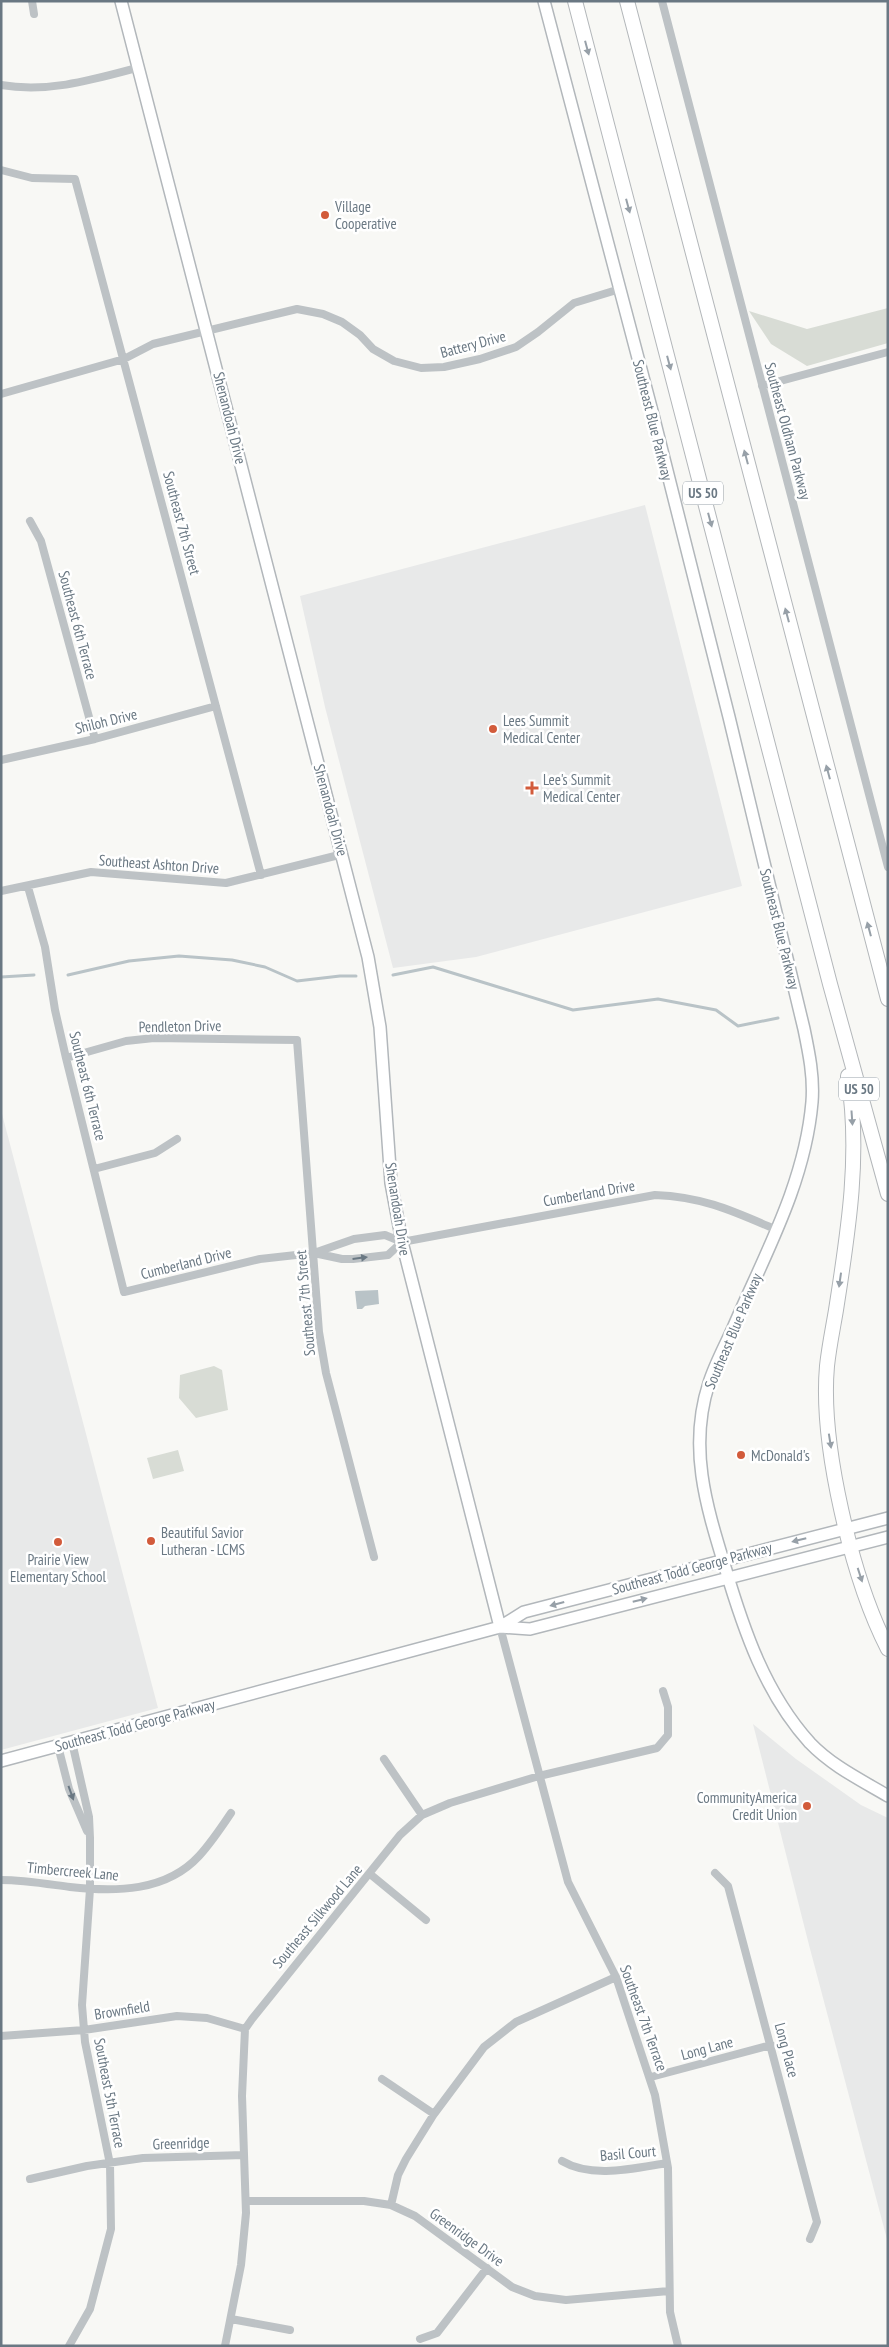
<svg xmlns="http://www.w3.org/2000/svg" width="889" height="2347" font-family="'PT Sans Narrow',sans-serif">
<rect width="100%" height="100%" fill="#f8f8f5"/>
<path fill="#e8e9e9" d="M645 505 742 886 476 957 393 968 325 707 300 596Z
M1 1110 158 1708 1 1750Z
M753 1724 796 1759 861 1805 888 1818V2243L809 1945Z"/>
<path fill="#d8dcd5" d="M888 308V343L807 366 771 344 749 311 807 329Z
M214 1366 222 1370 228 1410 196 1418 179 1398 180 1375Z
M178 1450 184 1471 153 1479 147 1458Z"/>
<path fill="#b9c3c7" d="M378 1290 379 1304 365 1306 362 1309H357L355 1291Z"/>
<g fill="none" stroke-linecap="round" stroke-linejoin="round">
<path stroke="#b9c3c7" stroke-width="3" d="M68 975 129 961 179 956 232 960 265 967 297 981 340 976H356
M393 975 433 967 573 1010 658 999 716 1010 738 1026 778 1018
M1 977 34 975"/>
<g stroke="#b2b7bb" stroke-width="14">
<path id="secondary" d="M121 1 368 957 380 1027 391 1183 402 1242 500 1627
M544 1 653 415 729 717 804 1029C809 1053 814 1077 812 1102 805 1183 765 1254 733 1328 725 1346 715 1364 709 1383 688 1447 706 1505 725 1567 744 1631 765 1693 810 1743 832 1766 861 1780 888 1796
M500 1627 530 1629 888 1537
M1 1761 500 1627 524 1612 888 1518"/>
</g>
<g stroke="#b3b7ba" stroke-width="16">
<path id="highway" d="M575 1 830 984 888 1194
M627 1 888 999
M848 1076C861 1153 848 1233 836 1310 833 1328 829 1347 827 1366 820 1444 852 1579 888 1649"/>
</g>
<path stroke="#bdc2c5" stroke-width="8" d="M32 1 34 14
M662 1 888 867
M1 85C48 93 92 80 137 68
M1 170 32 178 75 179 261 875
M762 386 888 352
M1 394 124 359 153 344 297 309 323 314 342 322 360 335 373 349 394 361 421 368 444 367 480 359 516 347 538 332 574 303 620 289
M30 521 41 541 95 739
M1 760 95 739 216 706
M28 887 45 947 55 1010 66 1058 124 1292 260 1259 314 1253 354 1239 385 1235 402 1242
M1 891 91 872 226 883 343 854
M66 1058 126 1041 154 1038 297 1040 319 1332 326 1373 374 1557
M94 1169 155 1153 177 1139
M314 1253 342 1259H353L388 1255 402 1242 655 1195C704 1197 733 1211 777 1230
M500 1627 568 1882 616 1977 655 2095 668 2168 670 2312 678 2346
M58 1746 69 1789 87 1831
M384 1759 422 1815
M715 1873 728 1886 817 2222 810 2239
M370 1874 426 1920
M1 1880C24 1880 47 1884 70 1887 115 1892 166 1892 199 1856 211 1843 221 1828 231 1813
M1 2036 84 2030 177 2016 207 2018 245 2029
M651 2077 771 2045
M382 2079 434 2114
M562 2161C592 2179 635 2168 667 2163
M30 2179 87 2166 143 2158 244 2155
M246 2201H364L391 2205 415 2216 512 2287 535 2296 566 2300 669 2291
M391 2205 398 2175 406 2159 434 2114 484 2047 516 2022 616 1977
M231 2319 290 2330
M420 2339 437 2333 487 2268
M69 2346 90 2309 111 2229 110 2164 85 2042 82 2005 90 1889V1838L89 1817 72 1742
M225 2346 241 2265 246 2213 242 2096 245 2029 252 2019 400 1835 422 1815 450 1803 539 1776 657 1748 668 1735V1707L663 1691"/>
<use href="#secondary" stroke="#fff" stroke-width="11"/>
<use href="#highway" stroke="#fff" stroke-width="14"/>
</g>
<defs><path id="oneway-solid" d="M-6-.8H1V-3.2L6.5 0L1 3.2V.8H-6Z" transform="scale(1.25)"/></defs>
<g fill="#97a0a8">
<use href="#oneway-solid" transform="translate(587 48) rotate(75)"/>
<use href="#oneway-solid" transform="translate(628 206) rotate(75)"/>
<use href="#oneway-solid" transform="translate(669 363) rotate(75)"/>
<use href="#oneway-solid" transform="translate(746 457) rotate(-105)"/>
<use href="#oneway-solid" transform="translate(710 520) rotate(75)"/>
<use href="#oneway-solid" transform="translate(787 615) rotate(-105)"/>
<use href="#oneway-solid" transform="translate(828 772) rotate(-105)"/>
<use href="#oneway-solid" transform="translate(869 929) rotate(-105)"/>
<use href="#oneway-solid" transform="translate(852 1118) rotate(86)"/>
<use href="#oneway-solid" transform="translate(840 1280) rotate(98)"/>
<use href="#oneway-solid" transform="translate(830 1441) rotate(81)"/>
<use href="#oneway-solid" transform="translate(799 1540) rotate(166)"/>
<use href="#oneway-solid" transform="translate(860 1575) rotate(72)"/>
<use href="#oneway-solid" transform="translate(640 1600) rotate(-14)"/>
<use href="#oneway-solid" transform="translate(557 1604) rotate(165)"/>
</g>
<g fill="#6a7883">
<use href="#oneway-solid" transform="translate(360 1258) rotate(-7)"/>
<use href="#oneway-solid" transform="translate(71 1793) rotate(70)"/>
</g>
<g fill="#d25b3b" stroke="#fff" stroke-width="2">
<circle cx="325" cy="215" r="5"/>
<circle cx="493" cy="729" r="5"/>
<path d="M529.5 780.5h5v5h5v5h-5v5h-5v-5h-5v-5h5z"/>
<circle cx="741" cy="1455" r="5"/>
<circle cx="151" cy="1541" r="5"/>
<circle cx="58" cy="1542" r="5"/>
<circle cx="807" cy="1806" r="5"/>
</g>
<g text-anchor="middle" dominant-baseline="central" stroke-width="5" stroke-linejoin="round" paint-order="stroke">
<g fill="#fff" stroke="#97a0a8" stroke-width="1">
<rect x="683" y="481.5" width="40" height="23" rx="4"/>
<rect x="839" y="1077.5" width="40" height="23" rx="4"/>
</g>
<g font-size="14" font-weight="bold" fill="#6a7883">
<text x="703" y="493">US 50</text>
<text x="859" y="1089">US 50</text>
</g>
<g font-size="15" fill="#6a7883" stroke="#fff" text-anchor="start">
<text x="335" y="206">Village<tspan x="335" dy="17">Cooperative</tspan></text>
<text x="503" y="720">Lees Summit<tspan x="503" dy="17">Medical Center</tspan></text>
<text x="543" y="779">Lee's Summit<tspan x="543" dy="17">Medical Center</tspan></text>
<text x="751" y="1455">McDonald's</text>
<text x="161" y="1532">Beautiful Savior<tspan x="161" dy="17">Lutheran - LCMS</tspan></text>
<text x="58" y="1559" text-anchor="middle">Prairie View<tspan x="58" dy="17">Elementary School</tspan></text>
<text x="797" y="1797" text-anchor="end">CommunityAmerica<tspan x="797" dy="17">Credit Union</tspan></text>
</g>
<g font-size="15" fill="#6a7883" stroke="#fff">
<text transform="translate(473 344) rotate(-15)">Battery Drive</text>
<text transform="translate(230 418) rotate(76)">Shenandoah Drive</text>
<text transform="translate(653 420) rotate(76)">Southeast Blue Parkway</text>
<text transform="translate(788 431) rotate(75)">Southeast Oldham Parkway</text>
<text transform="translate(182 523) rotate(75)">Southeast 7th Street</text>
<text transform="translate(78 625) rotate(75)">Southeast 6th Terrace</text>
<text transform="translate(106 721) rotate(-14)">Shiloh Drive</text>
<text transform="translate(331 810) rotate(75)">Shenandoah Drive</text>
<text transform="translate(159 864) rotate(4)">Southeast Ashton Drive</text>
<text transform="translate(780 929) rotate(76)">Southeast Blue Parkway</text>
<text transform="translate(180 1026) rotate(-1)">Pendleton Drive</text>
<text transform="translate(88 1086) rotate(76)">Southeast 6th Terrace</text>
<text transform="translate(589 1193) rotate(-10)">Cumberland Drive</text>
<text transform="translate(398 1209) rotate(81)">Shenandoah Drive</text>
<text transform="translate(186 1263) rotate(-14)">Cumberland Drive</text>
<text transform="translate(305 1303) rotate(-95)">Southeast 7th Street</text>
<text transform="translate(733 1331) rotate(-67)">Southeast Blue Parkway</text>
<text transform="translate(692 1568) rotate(-15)">Southeast Todd George Parkway</text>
<text transform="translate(135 1725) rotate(-15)">Southeast Todd George Parkway</text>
<text transform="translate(73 1871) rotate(5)">Timbercreek Lane</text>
<text transform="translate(317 1916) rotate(-50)">Southeast Silkwood Lane</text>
<text transform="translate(122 2010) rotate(-9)">Brownfield</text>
<text transform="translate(644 2018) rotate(70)">Southeast 7th Terrace</text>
<text transform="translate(707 2048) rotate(-15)">Long Lane</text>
<text transform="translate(787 2050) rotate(75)">Long Place</text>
<text transform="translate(110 2093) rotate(79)">Southeast 5th Terrace</text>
<text transform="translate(181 2143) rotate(-2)">Greenridge</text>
<text transform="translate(628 2153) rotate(-5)">Basil Court</text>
<text transform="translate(467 2237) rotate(36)">Greenridge Drive</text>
</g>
</g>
<rect width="889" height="2347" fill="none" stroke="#6a7883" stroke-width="5"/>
</svg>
